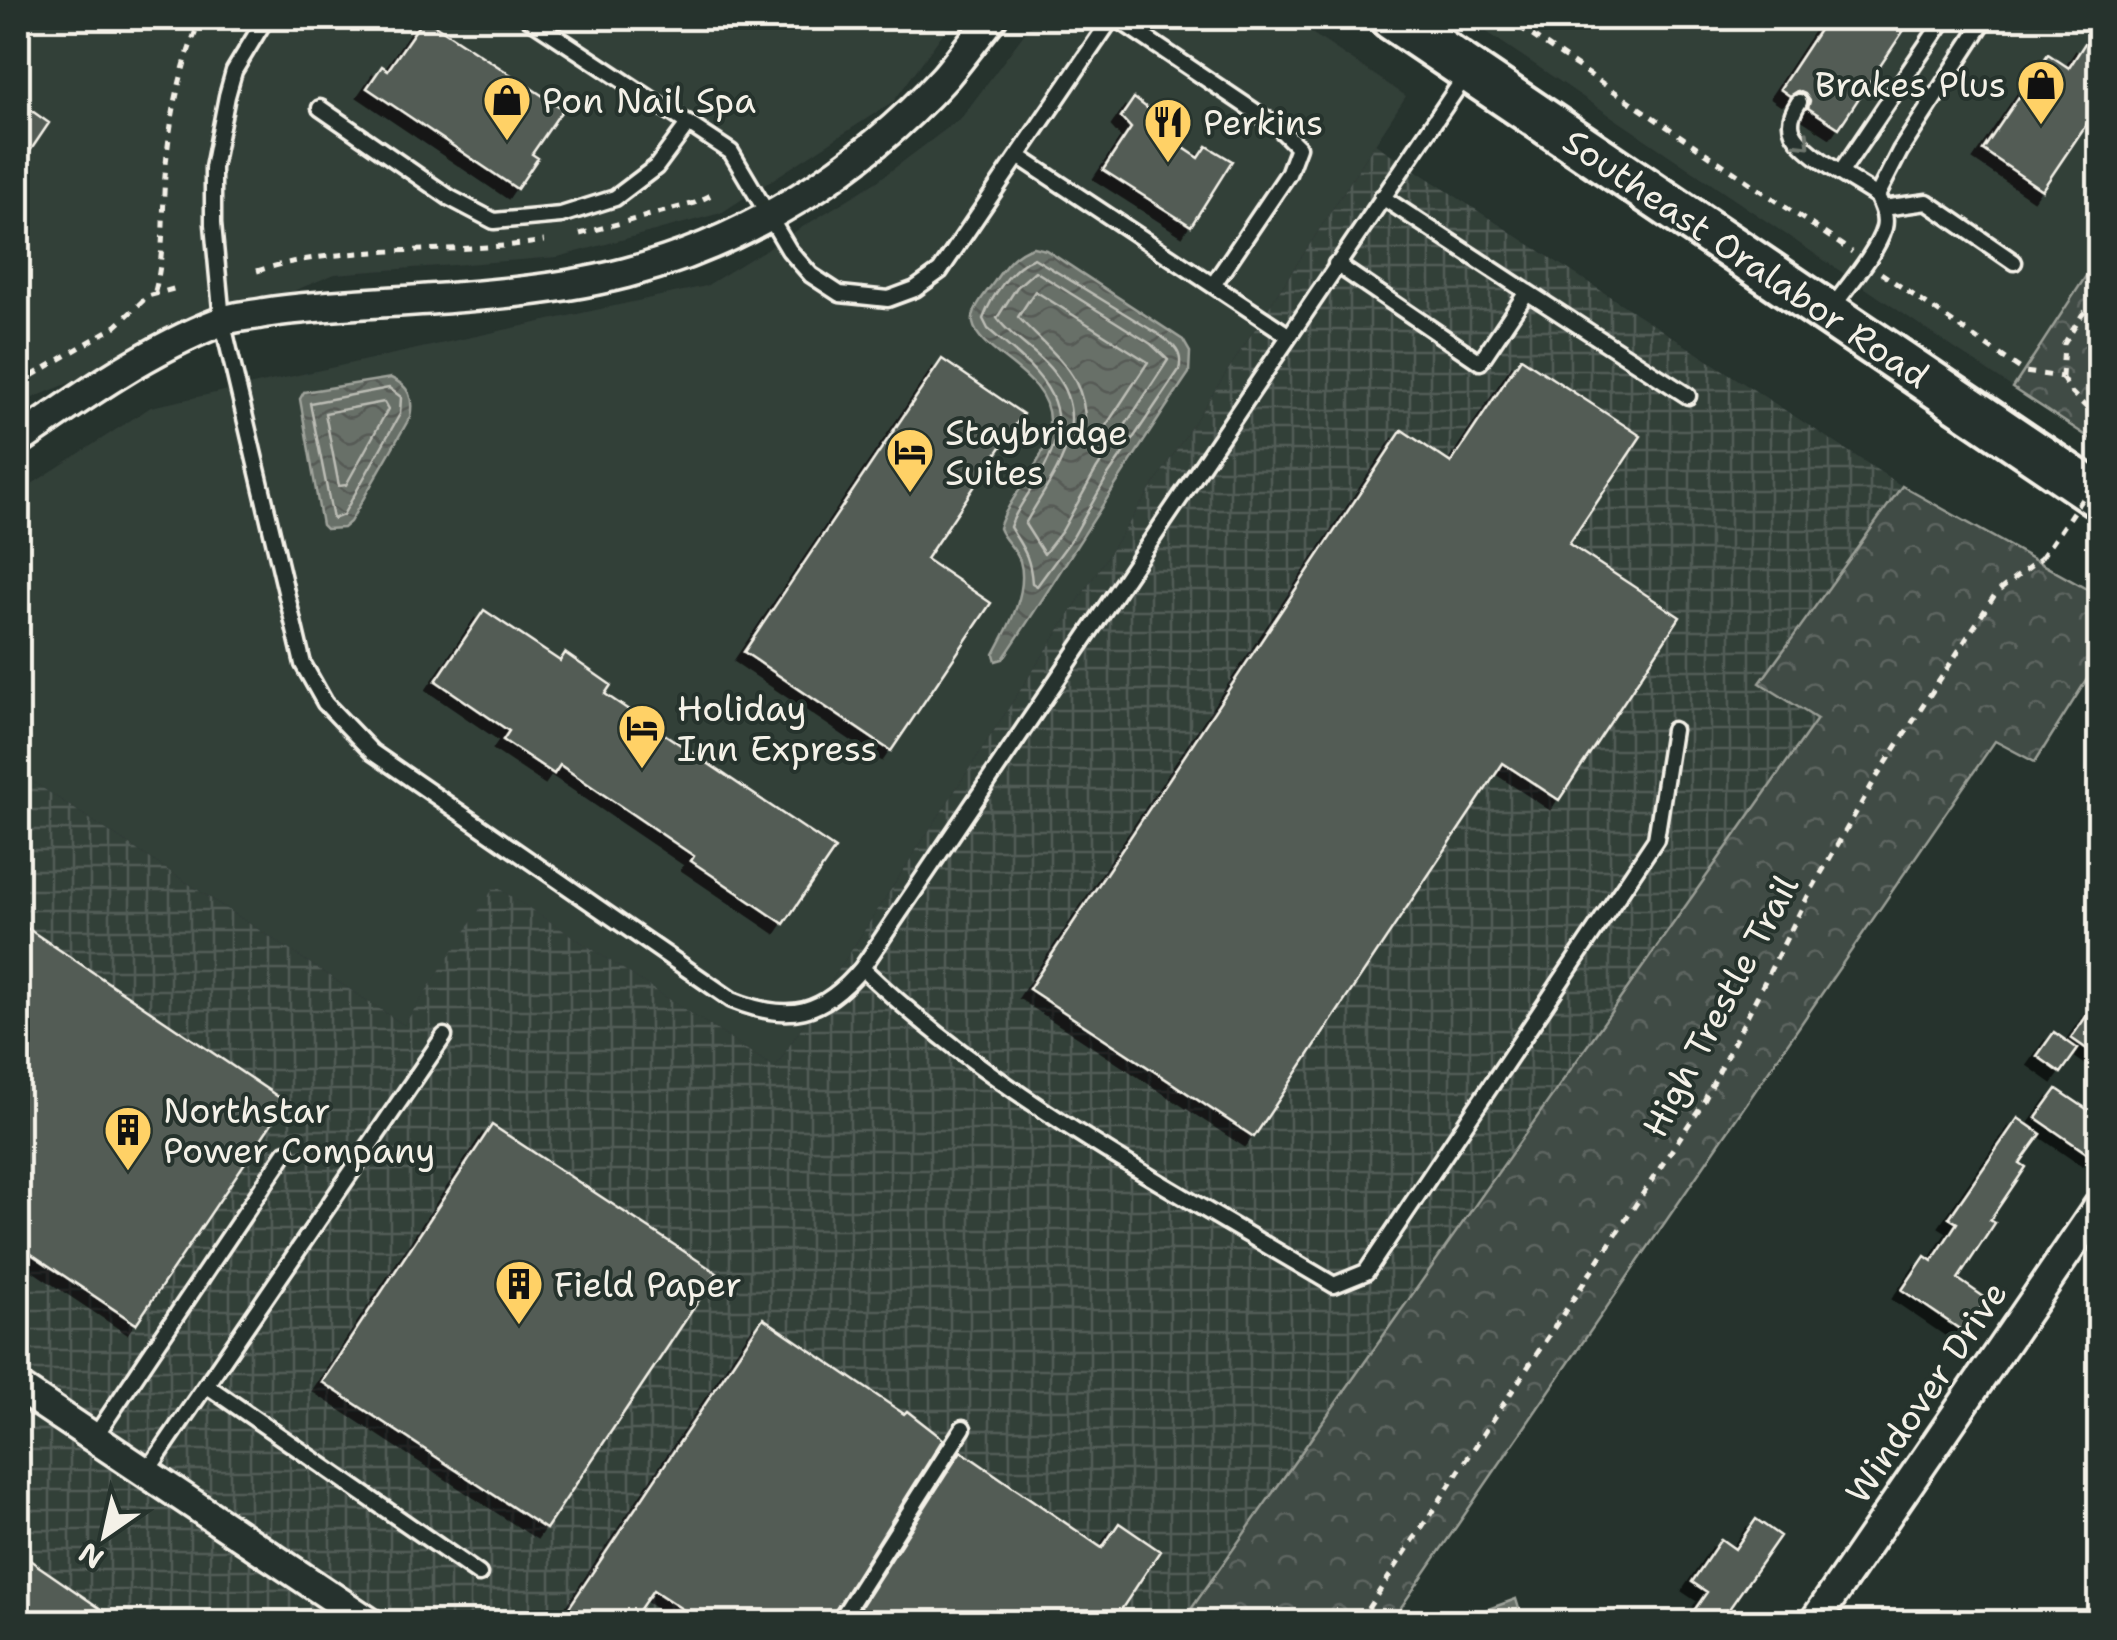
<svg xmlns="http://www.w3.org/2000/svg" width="2117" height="1640" font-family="'Shantell Sans',sans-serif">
<defs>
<pattern id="industrial-grid" width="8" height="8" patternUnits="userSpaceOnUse" patternTransform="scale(2.5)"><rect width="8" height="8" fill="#333f39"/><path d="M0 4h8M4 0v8" fill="none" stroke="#515b56"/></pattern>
<pattern id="park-crowns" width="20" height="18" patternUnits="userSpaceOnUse" patternTransform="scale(2.5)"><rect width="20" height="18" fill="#414b45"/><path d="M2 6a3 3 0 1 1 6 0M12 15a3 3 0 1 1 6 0" fill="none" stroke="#5d6560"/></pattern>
<pattern id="water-waves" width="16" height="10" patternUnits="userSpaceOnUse" patternTransform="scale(2.5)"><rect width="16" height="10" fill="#676f68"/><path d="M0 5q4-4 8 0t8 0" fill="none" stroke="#565a55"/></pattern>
<filter id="shadow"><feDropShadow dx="-9" dy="9" stdDeviation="0" flood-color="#0009"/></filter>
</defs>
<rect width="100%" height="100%" fill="#26332d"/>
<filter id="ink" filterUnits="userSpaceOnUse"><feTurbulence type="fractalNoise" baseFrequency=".01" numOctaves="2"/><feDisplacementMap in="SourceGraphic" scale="20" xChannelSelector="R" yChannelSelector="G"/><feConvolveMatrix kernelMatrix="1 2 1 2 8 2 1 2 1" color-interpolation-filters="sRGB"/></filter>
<g filter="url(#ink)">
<path fill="#333f39" d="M18 18H954L894 101 721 213 558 257 335 274 18 404Z
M1036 18H1289L1406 96 775 1068 496 887 404 1025 18 772V493L151 407 706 286 876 182 962 117Z
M1466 18H2094L2100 21 2099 256 2013 388Z"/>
<path fill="url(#industrial-grid)" d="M1375 144 1902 486 1760 683 1817 718 1182 1622H18V772L404 1025 495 886 775 1068Z"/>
<path fill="url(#park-crowns)" stroke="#9a9e96" stroke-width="2.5" d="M2099 256 2100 444H2099L2013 388Z
M1902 486 2099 596V660L2035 762 1995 741 1391 1622H1182L1817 719 1760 683Z"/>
<path fill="url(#water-waves)" stroke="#9fa39b" stroke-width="2.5" d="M1033 247 1046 250 1183 340 1190 352 1189 373C1125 467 1067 564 1003 659L996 661 994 654C1008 628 1029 592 1020 561 1015 547 1004 541 999 528 1010 492 1048 464 1049 424 1052 373 979 355 973 323 971 309 986 293 994 282 1004 267 1015 252 1033 247Z
M391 378C409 386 414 398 410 417L350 522 343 528 326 529 322 525 300 399 304 392Z
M1516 1599 1523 1622H1453Z"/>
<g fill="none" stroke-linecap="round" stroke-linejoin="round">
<path stroke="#bcbdb5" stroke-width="2.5" d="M1034 258 1158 334C1172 344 1184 351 1179 370L1107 477 1073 537 1037 586 1032 583C1030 555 1023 549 1010 527 1017 507 1032 490 1042 472 1082 402 1038 372 988 329L983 319C991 297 1012 266 1034 258Z
M1035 271 1151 344 1168 360 1096 470 1062 531 1044 554 1025 524C1051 477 1096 426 1054 373 1039 352 1012 339 997 318L1017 287Z
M1035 291 1148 362 1090 450 1084 446C1093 379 1060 361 1018 317Z
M389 388 401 397 400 414 343 515 333 519 310 403Z
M384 402 388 409 346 485 339 486 325 413Z"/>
</g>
<path fill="#525c55" stroke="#f4f1e8" stroke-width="2.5" filter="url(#shadow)" d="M424 18 563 109 532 154 538 158 517 189 367 88 382 66 388 70Z
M1827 18H1912L1839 128 1808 108 1810 101 1805 94 1798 91 1790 96 1780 89Z
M2085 43 2100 53V104L2042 190 1983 150 2048 54 2069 68Z
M1134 98 1155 114 1149 125 1199 158 1207 146 1232 161 1191 226 1103 170 1131 128 1121 117Z
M18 101 49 123 18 169Z
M1521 358 1641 436 1569 544 1680 617 1559 800 1503 763 1254 1137 1029 989 1402 430 1451 463Z
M942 359 1023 414 926 559 991 603 891 751 744 652Z
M484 610 560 661 565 653 611 685 605 694 835 849 784 924 691 861 694 856 560 765 554 774 503 740 509 731 436 681Z
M18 922 286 1102 136 1324 18 1245Z
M2100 997V1058L2071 1038Z
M2054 1032 2078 1049 2061 1073 2037 1056Z
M2057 1089 2100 1118V1144L2091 1156 2036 1118Z
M2018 1118 2041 1134 2020 1163 2026 1167 1990 1220 1995 1223 1958 1279 1987 1299 1964 1332 1902 1290 1925 1256 1932 1261 1957 1223 1949 1218Z
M492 1125 717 1273 546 1529 322 1382Z
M763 1318 904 1414 907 1411 943 1439 828 1622H702L653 1590 631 1622H582L566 1612Z
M961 1451 1102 1548 1119 1523 1160 1551 1113 1622H851Z
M1756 1519 1780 1536 1720 1622H1686L1707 1592 1692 1582 1721 1539 1735 1549Z
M18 1552 120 1622H18Z"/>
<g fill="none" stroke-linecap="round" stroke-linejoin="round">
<g stroke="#f4f1e8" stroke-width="21">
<path id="lane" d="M266 18 234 71 227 96 213 168V224L222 320 303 664 325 703 372 752 732 1000C789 1023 823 1015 862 968L1468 72
M528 18 731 152 789 250 811 275 840 294 888 299 915 289 940 271 1018 156 1288 335
M1116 18 1278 127 1298 147 1288 174 1213 285
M1799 102C1793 111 1788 122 1793 132 1803 154 1856 182 1877 196 1882 206 1887 217 1884 228 1877 253 1845 289 1830 311
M320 108 450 198 494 221 561 215 615 198 656 167 688 124
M1018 156 1112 18
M1841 172 1945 18
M1877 196 1900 151 1986 18
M1883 208 1927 202 2014 262
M1336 264 1480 362 1527 292 1382 197
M1527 292 1688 396
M862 968C996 1097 1175 1190 1334 1285L1366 1272 1656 839 1673 730
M206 1385 479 1574
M94 1438 286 1152
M146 1473 444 1036
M839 1622 963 1428"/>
</g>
<g stroke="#f4f1e8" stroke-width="35">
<path id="street" d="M18 441C81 397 147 350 220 322 233 316 250 316 264 313 329 303 395 303 461 297 516 293 572 287 626 273 747 242 860 170 945 77 961 58 976 37 992 18
M18 1387 369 1622
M1814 1622 2100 1204"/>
</g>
<g stroke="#f4f1e8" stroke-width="50">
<g id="primary">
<path id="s1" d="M1392 18 2100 497"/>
</g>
</g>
<path stroke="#f4f1e8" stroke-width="5" stroke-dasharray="8 8" stroke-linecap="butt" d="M1506 18 1852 252
M580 234 695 203 715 193
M257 271C349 242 450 256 544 241
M1881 273 2025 372 2062 377
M155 291C165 253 162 215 165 176 169 123 180 66 201 18
M2062 377 2064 344 2082 315 2100 297
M2062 378 2071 392 2100 421
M18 384 116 326 148 296 177 288
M1359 1622 1703 1103 1808 896 1873 783 1996 593 2041 558"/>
<use href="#lane" stroke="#26332d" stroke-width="14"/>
<use href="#street" stroke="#26332d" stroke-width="28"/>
<use href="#primary" stroke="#26332d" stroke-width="42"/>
<path stroke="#f4f1e8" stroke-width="5" stroke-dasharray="8 8" stroke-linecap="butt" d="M2041 558 2100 473"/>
</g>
<defs><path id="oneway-chevron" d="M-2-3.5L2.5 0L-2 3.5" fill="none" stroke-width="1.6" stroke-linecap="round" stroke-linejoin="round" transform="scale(2.5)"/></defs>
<use stroke="#6e766e" href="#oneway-chevron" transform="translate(1804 142) rotate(45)"/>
</g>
<defs>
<g id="shop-pin" transform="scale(2.5)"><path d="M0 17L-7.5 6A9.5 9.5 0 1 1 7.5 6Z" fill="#ffd166" stroke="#26332d"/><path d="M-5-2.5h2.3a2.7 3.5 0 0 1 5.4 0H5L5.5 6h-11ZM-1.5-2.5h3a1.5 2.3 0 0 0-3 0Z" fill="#111"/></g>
<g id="restaurant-pin" transform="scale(2.5)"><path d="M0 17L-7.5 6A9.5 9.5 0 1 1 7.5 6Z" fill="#ffd166" stroke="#26332d"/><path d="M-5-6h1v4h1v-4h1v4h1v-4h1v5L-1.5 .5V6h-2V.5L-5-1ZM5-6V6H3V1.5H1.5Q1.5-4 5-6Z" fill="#111"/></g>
<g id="hotel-pin" transform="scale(2.5)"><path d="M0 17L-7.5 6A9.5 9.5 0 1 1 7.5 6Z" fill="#ffd166" stroke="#26332d"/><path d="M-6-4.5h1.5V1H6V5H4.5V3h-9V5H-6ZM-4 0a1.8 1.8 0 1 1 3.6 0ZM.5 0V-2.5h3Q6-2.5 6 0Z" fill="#111"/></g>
<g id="building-pin" transform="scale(2.5)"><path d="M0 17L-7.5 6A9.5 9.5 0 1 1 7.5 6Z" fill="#ffd166" stroke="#26332d"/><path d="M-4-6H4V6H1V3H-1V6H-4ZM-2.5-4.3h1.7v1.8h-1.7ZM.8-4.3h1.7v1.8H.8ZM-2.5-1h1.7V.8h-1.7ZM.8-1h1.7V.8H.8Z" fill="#111"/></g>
</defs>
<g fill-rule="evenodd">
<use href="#shop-pin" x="2041" y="84"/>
<use href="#shop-pin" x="507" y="100"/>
<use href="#restaurant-pin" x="1168" y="122"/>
<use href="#hotel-pin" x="910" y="452"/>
<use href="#hotel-pin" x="642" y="728"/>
<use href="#building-pin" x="128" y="1130"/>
<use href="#building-pin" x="519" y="1284"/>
</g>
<g text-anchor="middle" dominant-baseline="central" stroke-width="8" stroke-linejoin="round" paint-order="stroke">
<g font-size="35" fill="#f4f1e8" stroke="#26332d" text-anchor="start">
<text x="2006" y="84" text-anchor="end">Brakes Plus</text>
<text x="542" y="100">Pon Nail Spa</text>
<text x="1203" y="122">Perkins</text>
<text x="945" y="432">Staybridge<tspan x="945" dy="40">Suites</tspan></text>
<text x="677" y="708">Holiday<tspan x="677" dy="40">Inn Express</tspan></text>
<text x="163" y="1110">Northstar<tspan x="163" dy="40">Power Company</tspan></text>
<text x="554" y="1284">Field Paper</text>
</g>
<g font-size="35" fill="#f4f1e8" stroke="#26332d">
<text stroke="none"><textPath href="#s1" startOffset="428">Southeast Oralabor Road</textPath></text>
<text transform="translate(1720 1006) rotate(-62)">High Trestle Trail</text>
<text transform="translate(1926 1392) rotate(-56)">Windover Drive</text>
</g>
</g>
<rect width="2117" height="1640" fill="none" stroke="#26332d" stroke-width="60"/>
<rect x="30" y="30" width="2057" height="1580" fill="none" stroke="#f4f1e8" stroke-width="4" filter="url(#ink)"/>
<g transform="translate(105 1535) rotate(214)" stroke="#26332d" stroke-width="8" paint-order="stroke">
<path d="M0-8L18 38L0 25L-18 38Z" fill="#f4f1e8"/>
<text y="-15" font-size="28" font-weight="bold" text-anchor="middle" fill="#f4f1e8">N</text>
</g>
</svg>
